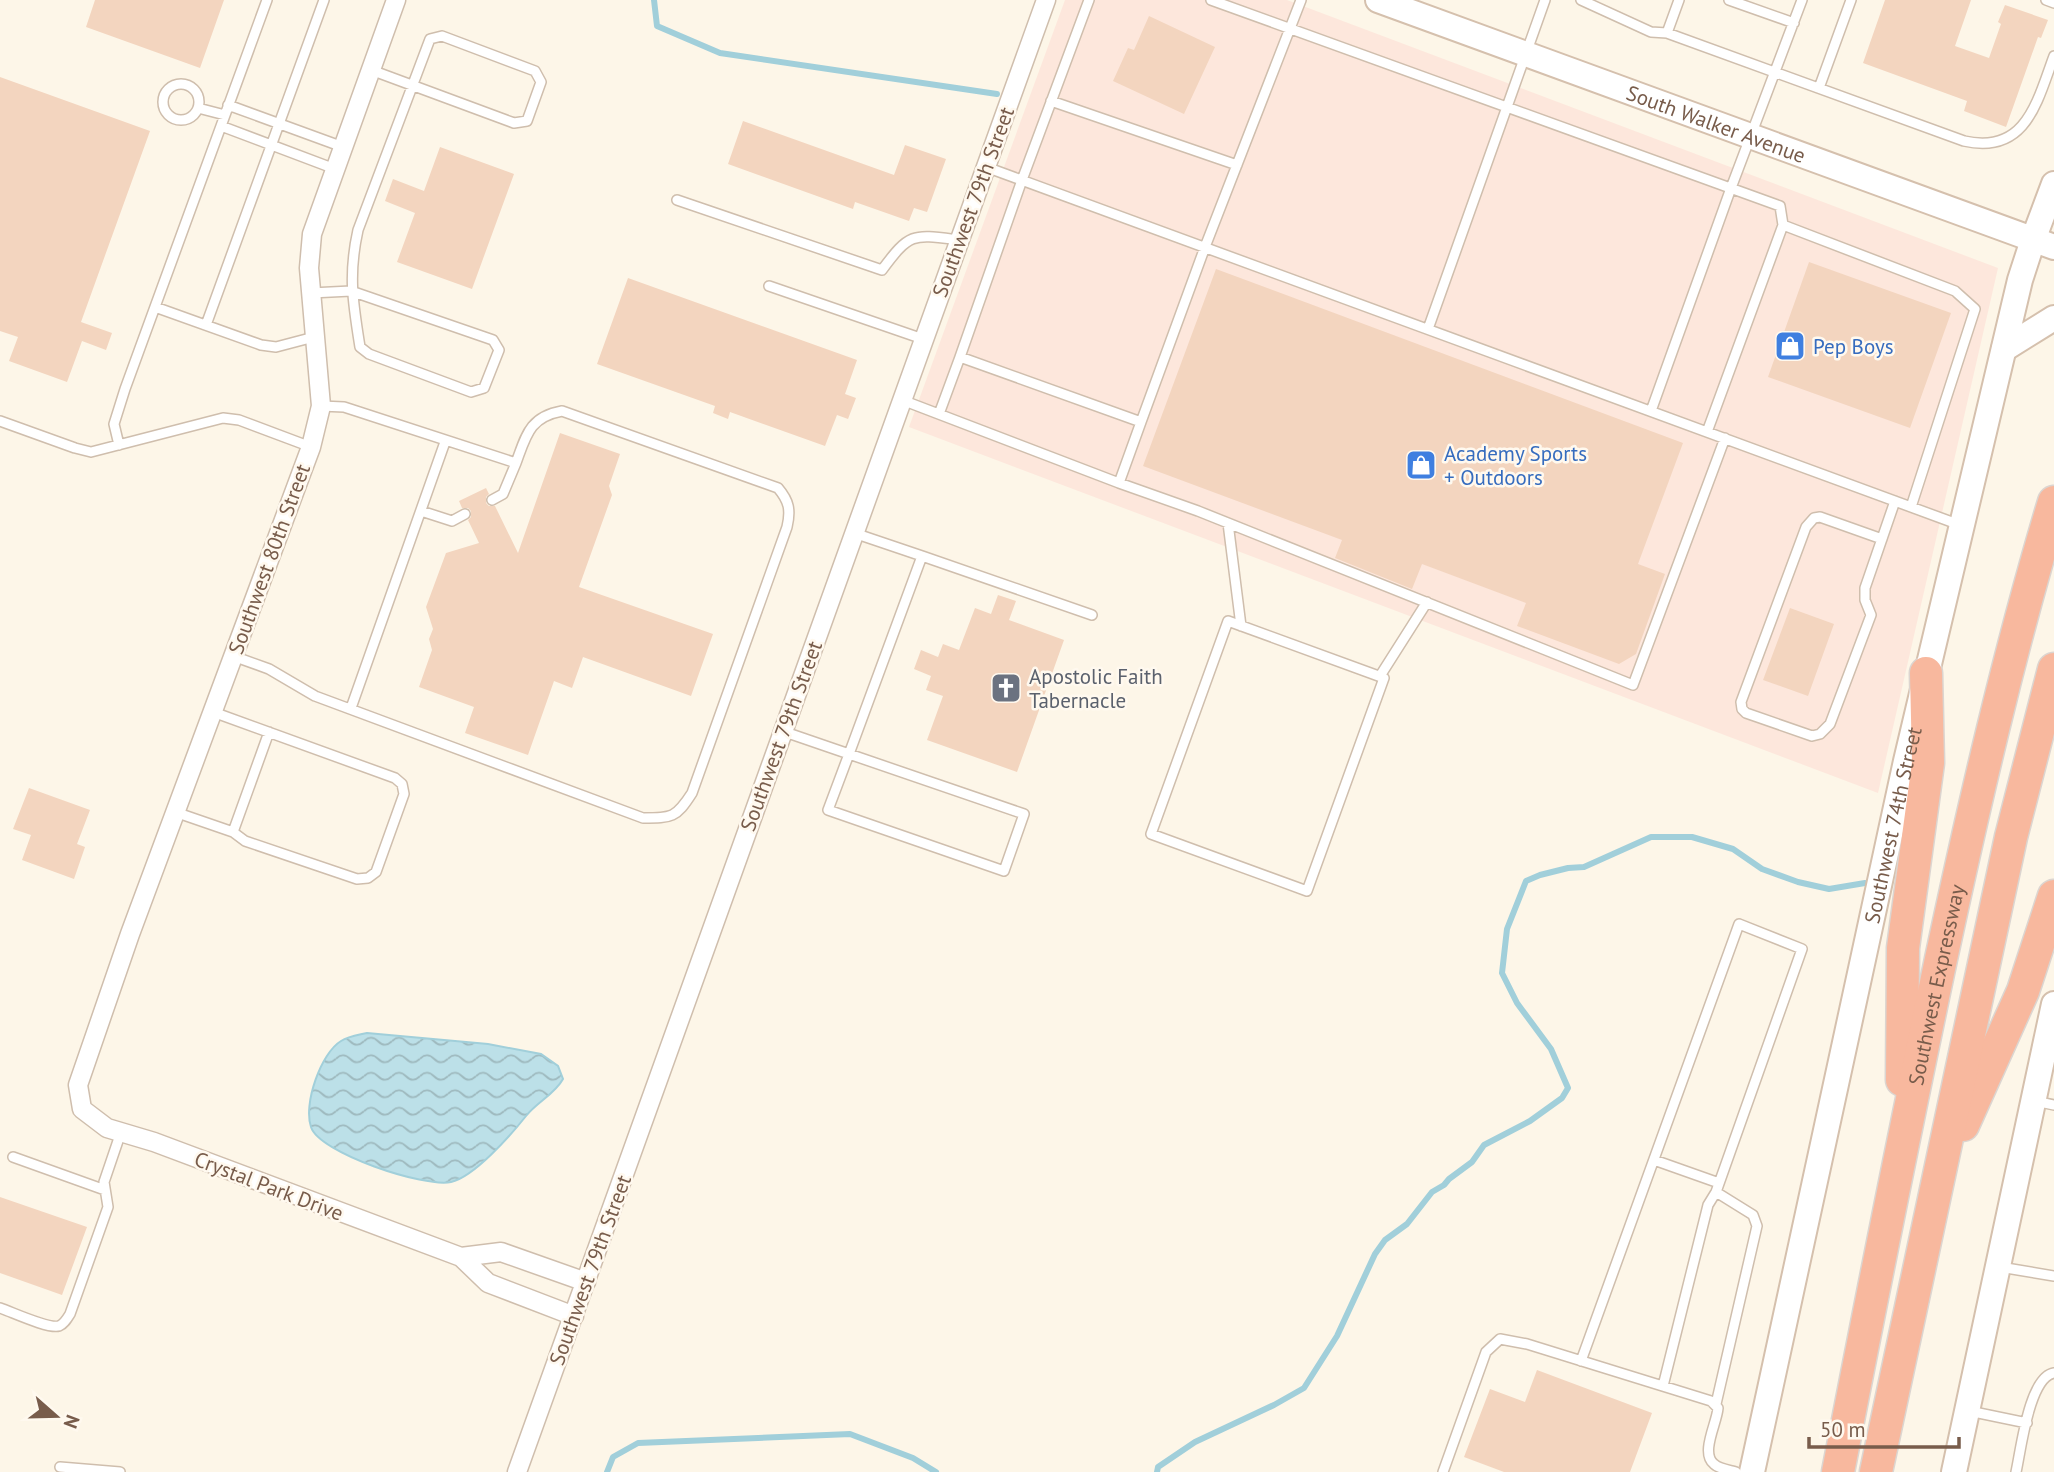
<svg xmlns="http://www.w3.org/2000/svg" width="2054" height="1472" font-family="'PT Sans',sans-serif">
<defs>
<pattern id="water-waves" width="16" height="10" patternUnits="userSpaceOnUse" patternTransform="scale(1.75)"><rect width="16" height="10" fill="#bce0e8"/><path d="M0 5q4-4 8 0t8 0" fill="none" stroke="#9eb9be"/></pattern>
</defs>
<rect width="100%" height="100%" fill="#fdf6e8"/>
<path fill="#fde7dc" d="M1065 0H1287L1998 268 1878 793 909 427Z"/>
<path fill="url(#water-waves)" stroke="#a1cfda" stroke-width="2" d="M367 1033 488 1044 541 1054 558 1066 563 1079C555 1094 537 1102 526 1116 511 1135 474 1177 451 1182 425 1188 319 1153 311 1127 303 1104 321 1053 341 1041 349 1036 359 1035 367 1033Z"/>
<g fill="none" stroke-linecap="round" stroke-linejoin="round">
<path stroke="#a1cfda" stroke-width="6" d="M654 0 657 26 720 53 997 94
M607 1472 613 1457 638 1443 850 1434 913 1458 936 1472
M1157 1472 1158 1467 1195 1442 1274 1405 1304 1388 1337 1336 1375 1254 1385 1240 1407 1224 1432 1192 1444 1185 1449 1179 1472 1162 1484 1145 1530 1121 1562 1098 1568 1088 1551 1049 1517 1003 1502 973 1507 929 1526 881 1540 875 1568 868 1584 867 1651 837H1692L1733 849 1762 869 1798 882 1829 889 1865 883"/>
</g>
<path fill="#f3d5bf" d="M95 0H224L200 68 86 27Z
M1885 0H1971L1955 46 1989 58 2001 24 1998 22 2005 5 2048 20 2041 38 2038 37 2006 127 1964 111 1967 101 1863 63Z
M1149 16 1215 47 1184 114 1113 81 1128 48 1134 50Z
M0 77 150 131 81 322 112 333 106 350 82 341 67 382 9 361 18 337 0 331Z
M743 121 894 175 905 145 946 159 927 212 914 208 909 221 855 202 853 209 728 164Z
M440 147 514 174 472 289 397 262 415 213 385 201 393 179 424 191Z
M1809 262 1951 313 1910 428 1768 377Z
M1216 269 1683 443 1638 564 1665 574 1636 654 1619 664 1517 626 1526 603 1422 564 1412 589 1335 558 1342 540 1143 466Z
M628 278 857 360 845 394 856 398 848 419 837 415 825 446 730 412 728 419 713 413 715 406 597 364Z
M560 433 620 454 609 486 612 495 579 587 713 634 691 696 583 657 572 688 554 681 528 755 465 733 474 707 419 687 432 650 429 639 433 629 426 607 446 553 479 543 468 520 471 517V511L468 508H462L459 501 486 488 489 494 486 497V503L489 506H495L518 553Z
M998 595 1016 601 1009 620 1064 640 1017 772 927 740 943 696 926 690 931 676 914 669 921 650 938 657 943 644 959 650 975 608 991 614Z
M1790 608 1834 624 1808 696 1763 680Z
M29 788 90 810 77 844 85 847 74 879 22 860 31 835 13 829Z
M0 1197 87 1227 62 1295 0 1273Z
M1537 1370 1652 1413 1630 1472H1504L1464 1457 1490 1389 1525 1402Z"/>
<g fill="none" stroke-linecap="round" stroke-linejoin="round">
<g stroke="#cfbead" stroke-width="12">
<path id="lane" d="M1089 0 1022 180 960 357 1141 422 1205 247 1301 0
M1211 0 1780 206 1783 225 1955 291 1975 309 1911 507
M1581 0 1651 32 1667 33 1964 141C2026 155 2037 102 2054 56
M1729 0 1794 23
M2046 0 2054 3
M1667 33 1679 0
M163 102a18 18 0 1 1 36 0a18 18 0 1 1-36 0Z
M1819 88 1851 0
M1051 101 1237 165
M228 105 343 147
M198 108 225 115
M221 126 335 169
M986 167 1960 525
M677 200 882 270C910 232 913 234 959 240
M769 286 923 339
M311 293 351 291 493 340 499 350 484 388 471 392 369 354 360 347C353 303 348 275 358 230L430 39 442 36 535 71 541 82 527 121 514 123 371 70
M155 307 261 345 276 347 314 337
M206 325 324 0
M1428 329 1545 0
M902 400 1119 483 1141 422
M1651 411 1731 188 1802 0
M939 414 960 357
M0 421 75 448 91 452 223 418 239 420 311 447
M1707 432 1783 225
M119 445 114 424 125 389 267 0
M1119 483 1198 511 1633 685 1725 438
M492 500 503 494 516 463
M421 511 452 521 465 514
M1228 523 1241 626
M1882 539 1820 517 1814 518 1806 527 1741 702 1742 709 1746 713 1812 736 1820 734 1830 724 1871 615 1865 600V588L1895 501
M922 556 1092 615
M1228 621 1384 678 1307 891 1151 834Z
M233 656 269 669 315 696 643 818C672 818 676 818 692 793L787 527C791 510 789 501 778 488L562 411C529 417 526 436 516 463L344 407 321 406
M1380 676 1427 602
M351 708 445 442
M782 731 849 754 922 556 854 533
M849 754 1024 814 1004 871 828 810Z
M175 812 233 832 245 841 357 879 368 878 376 872 404 794 402 784 395 778 213 712
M233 832 269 732
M2035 1101 2054 1105
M13 1157 105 1190
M1654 1160 1719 1183
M2000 1267 2054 1276
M0 1308C12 1312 48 1329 59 1326 64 1324 67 1319 70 1314L108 1207 104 1182 121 1132
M1581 1361 1739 924 1802 949 1716 1192 1753 1215 1757 1226 1716 1404
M1663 1386 1708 1205 1716 1192
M1969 1411 2027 1423
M60 1467 120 1472
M1443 1472 1486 1352 1500 1339 1527 1344 1711 1401 1718 1408C1717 1423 1700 1453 1714 1464 1719 1469 1729 1470 1736 1472
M2016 1472C2021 1450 2029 1377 2054 1373"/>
</g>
<g stroke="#cfbead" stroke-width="21">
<path id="street" d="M396 0 312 234 309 268 321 406 311 447 130 934 78 1085 82 1109 107 1128 154 1142 461 1257 488 1283 574 1316
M461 1257 501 1252 586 1282
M517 1472 1046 0"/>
</g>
<g stroke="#d5c0ad" stroke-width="28">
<g id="secondary">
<path id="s1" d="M1378 0 2054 247"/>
<path d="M2004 349 2054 318"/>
<path id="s2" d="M1752 1472 1906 761 2020 280 2033 240 2054 184"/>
<path d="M1954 1472 2054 1004"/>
</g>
</g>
<g stroke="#dcd5d0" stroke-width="35">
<g id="highway">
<path d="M1902 1080 1903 948 1928 763 1926 673"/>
<path d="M1963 1125 2023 991 2054 896"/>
<path id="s3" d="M1838 1472C1871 1301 1905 1130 1941 959 1974 805 2009 652 2054 502"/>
<path d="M1876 1472 2011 837 2054 669"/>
</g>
</g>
<use href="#lane" stroke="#fff" stroke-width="9"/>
<use href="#street" stroke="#fff" stroke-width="18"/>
<use href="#secondary" stroke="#fff" stroke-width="24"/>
<use href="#highway" stroke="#f8b89e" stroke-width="32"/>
</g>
<defs>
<g id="shop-square" transform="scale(1.575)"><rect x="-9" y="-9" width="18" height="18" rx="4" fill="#3f7fe0" stroke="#fff9ef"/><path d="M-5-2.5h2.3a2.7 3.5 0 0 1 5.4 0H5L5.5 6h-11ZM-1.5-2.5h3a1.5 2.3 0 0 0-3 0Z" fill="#fff"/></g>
<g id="church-square" transform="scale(1.575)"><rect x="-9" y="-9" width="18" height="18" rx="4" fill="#6b7280" stroke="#fff9ef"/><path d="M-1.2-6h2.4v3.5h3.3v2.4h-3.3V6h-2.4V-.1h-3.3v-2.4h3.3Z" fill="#fff"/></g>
</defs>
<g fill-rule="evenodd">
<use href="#shop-square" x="1790" y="346"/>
<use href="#shop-square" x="1421" y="465"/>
<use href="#church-square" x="1006" y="688"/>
</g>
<g text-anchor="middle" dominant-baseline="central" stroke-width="5" stroke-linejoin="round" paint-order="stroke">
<g font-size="21" fill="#785c4b" stroke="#fff9ef">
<text stroke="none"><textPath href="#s1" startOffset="360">South Walker Avenue</textPath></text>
<text transform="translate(973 202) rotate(-70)">Southwest 79th Street</text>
<text transform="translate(269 559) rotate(-70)">Southwest 80th Street</text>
<text transform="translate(781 736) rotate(-70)">Southwest 79th Street</text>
<text stroke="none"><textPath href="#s2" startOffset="662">Southwest 74th Street</textPath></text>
<text stroke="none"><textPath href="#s3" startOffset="497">Southwest Expressway</textPath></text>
<text transform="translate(269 1186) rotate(21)">Crystal Park Drive</text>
<text transform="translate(590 1270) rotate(-70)">Southwest 79th Street</text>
</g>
<g font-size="21" fill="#366cbe" stroke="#fff9ef" text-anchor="start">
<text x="1813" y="346">Pep Boys</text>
<text x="1444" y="453">Academy Sports<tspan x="1444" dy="24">+ Outdoors</tspan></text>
</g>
<g font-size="21" fill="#5b616d" stroke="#fff9ef" text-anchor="start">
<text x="1029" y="676">Apostolic Faith<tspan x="1029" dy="24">Tabernacle</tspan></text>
</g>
</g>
<g transform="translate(56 1416) rotate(110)" stroke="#fff9ef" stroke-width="5" paint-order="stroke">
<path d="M0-5L12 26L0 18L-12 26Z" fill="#785c4b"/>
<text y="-10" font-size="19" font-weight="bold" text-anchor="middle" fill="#785c4b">N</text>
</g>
<path d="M1809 1437v10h150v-10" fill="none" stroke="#785c4b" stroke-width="3.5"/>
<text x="1820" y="1437" font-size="21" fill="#785c4b" stroke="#fff9ef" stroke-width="5" paint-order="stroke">50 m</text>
</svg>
